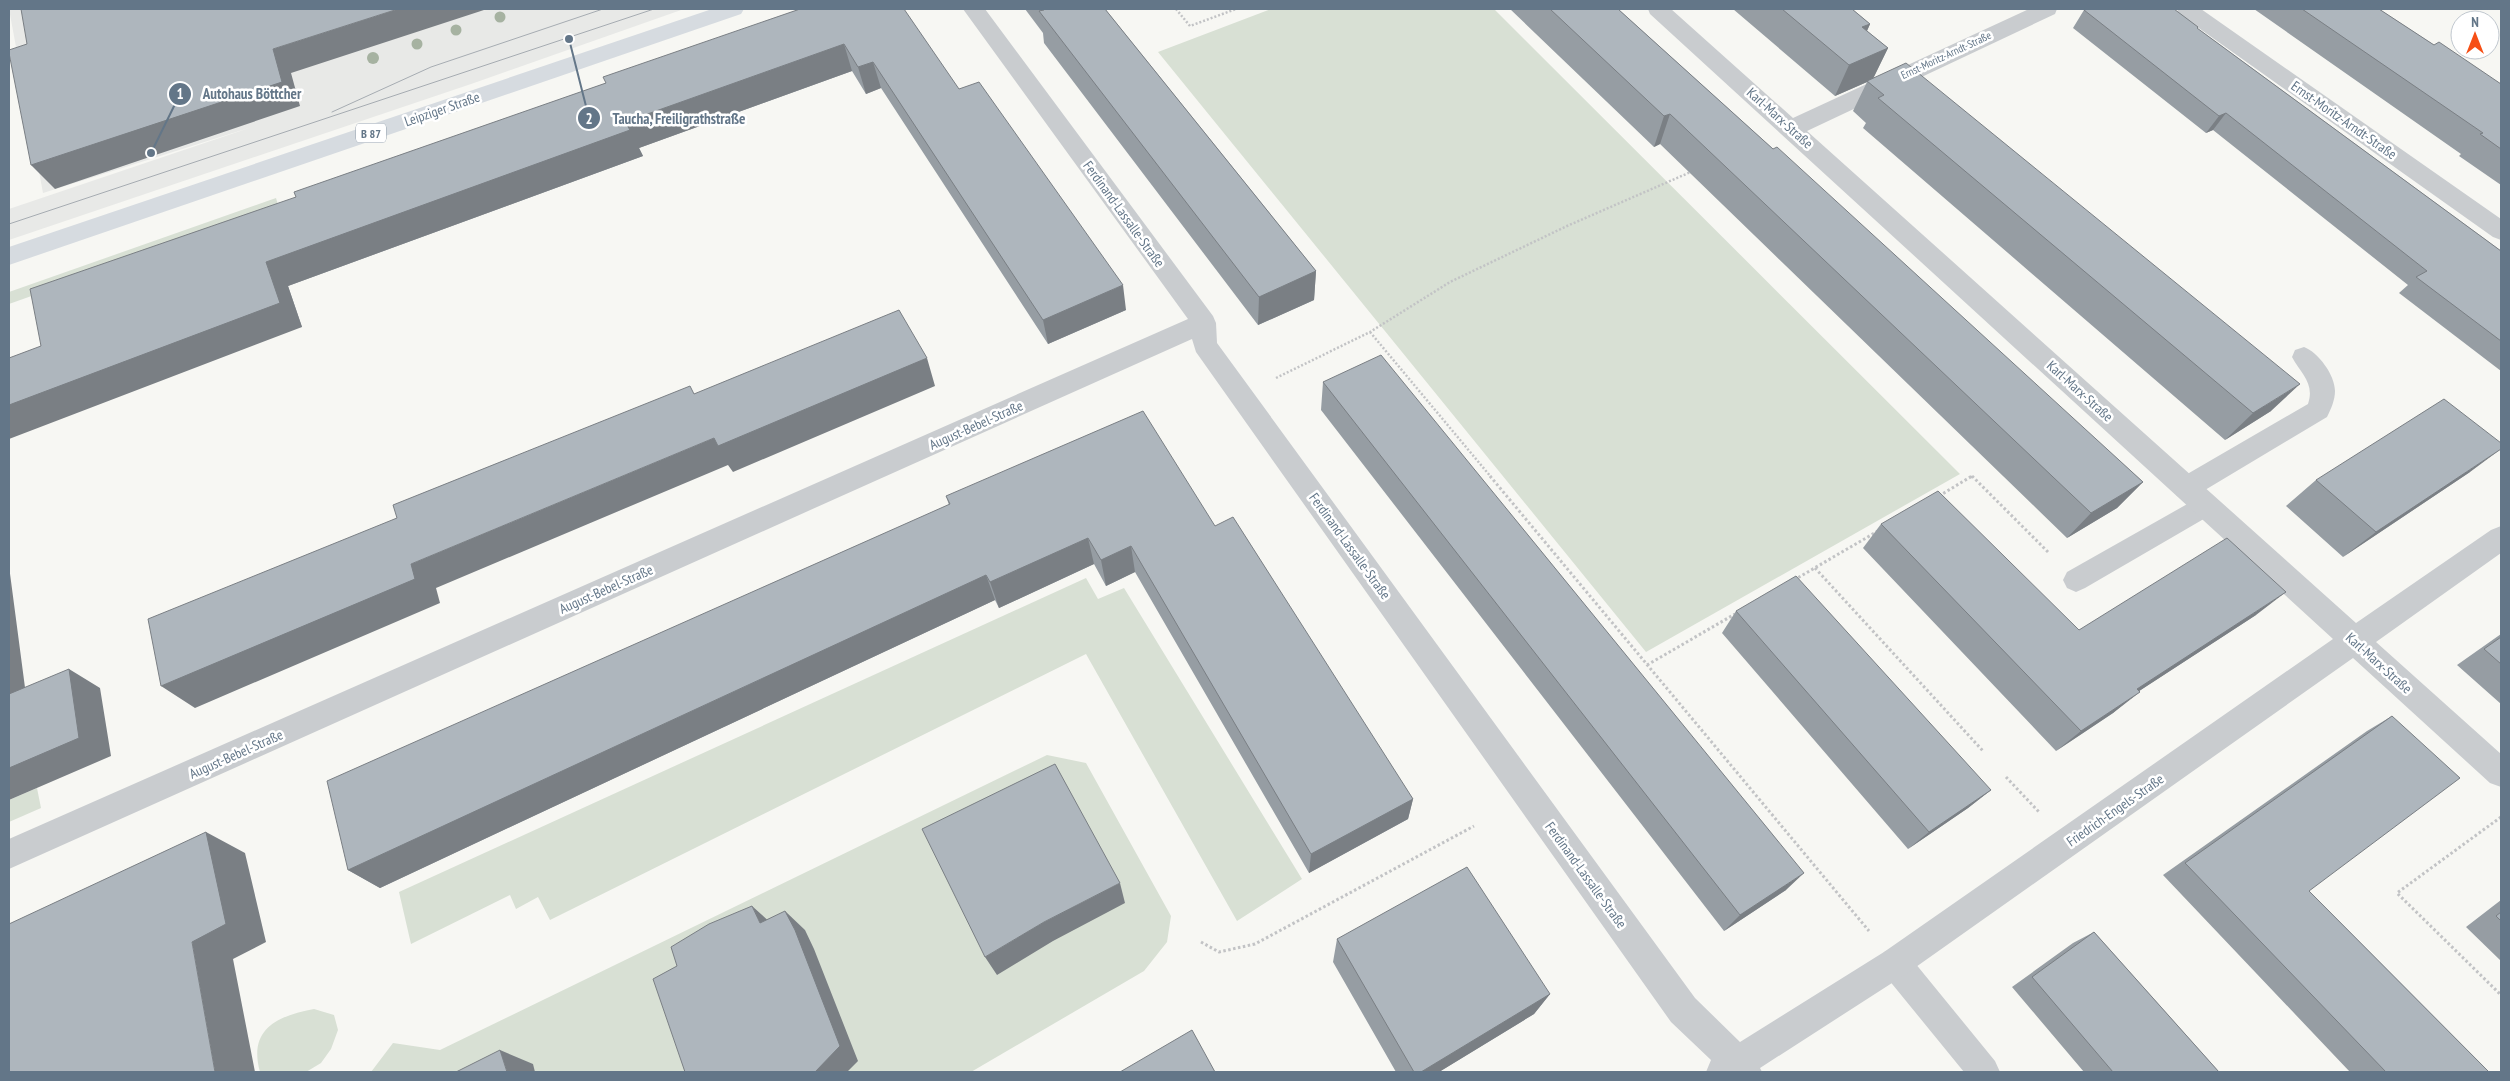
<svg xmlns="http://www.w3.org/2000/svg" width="2510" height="1081" font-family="'PT Sans Narrow',sans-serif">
<rect width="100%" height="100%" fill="#f7f7f3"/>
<path fill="#e8e9e7" d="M9 9H684L474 83 9 240V209L252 127 43 193Z"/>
<path fill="#d8e0d4" d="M1271 9H1494L1960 474 1646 652 1158 52Z
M276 198 279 208 9 304V292Z
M1086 578 1098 599 1124 588 1302 879 1237 921 1086 654 550 920 538 897 516 909 510 895 411 944 399 892Z
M1047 755 1086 763 1171 916 1167 942 1144 971 971 1072H371L393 1043 440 1050Z
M37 788 41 808 9 822V800Z
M314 1009 334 1015 338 1030 331 1049 321 1063 306 1072H260C248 1029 277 1016 314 1009Z"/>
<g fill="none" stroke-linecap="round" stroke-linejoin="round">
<path stroke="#c2c3c5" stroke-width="2.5" stroke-dasharray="2 2" stroke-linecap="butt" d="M1176 9 1190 26 1236 9
M1370 332 1491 477
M1276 378 1370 332 1450 282 1567 226 1693 171
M1970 477H1973"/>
<path stroke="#c2c3c5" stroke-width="3" stroke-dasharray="2.5 2.5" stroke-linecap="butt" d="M1490 476 1869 931
M1972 476 2049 553
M1939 496 1972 476
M1815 568 1983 751
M1794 580 1878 531
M1647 665 1735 614
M2006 777 2039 812
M2501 817 2397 893 2501 995
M1201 942 1219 952 1255 944 1474 826"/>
<path fill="#c9cccf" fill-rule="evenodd" d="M2304 347C2318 352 2335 375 2335 391 2335 400 2331 409 2327 417L2195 496 2186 499 2177 496 2173 488 2177 480 2308 404C2315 383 2301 374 2292 357L2295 350Z
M2205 494 2214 497 2218 505 2214 513 2085 588 2076 592 2067 588 2063 580 2067 572Z
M1895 947 1906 952 1995 1061 2000 1072H1964L1884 974 1879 963 1884 952Z"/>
<path fill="#c9cccf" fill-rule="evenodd" d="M963 9H985L1213 316 1216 323 1217 343 1695 998 1740 1042 1884 952 2333 639 1650 14 1648 9H1671L1793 118 2029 9H2057L2055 14 1807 131 2356 623 2491 530 2501 526V553L2376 642 2501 754V787L2490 783 2353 658 1906 974 1760 1068 1762 1072H1706L1711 1060 1671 1022 1196 352 1192 339 9 869V839L1188 319Z
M2177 9H2201L2501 219V240L2493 237 2179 14Z"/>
<path fill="#d6dbe0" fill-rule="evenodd" d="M712 9H744L741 14 9 265V247Z"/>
<path stroke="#a6acb2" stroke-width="1" d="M332 112 431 67 603 9
M9 224 654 9"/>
</g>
<g fill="#a6b2a1">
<circle cx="500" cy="17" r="5.5"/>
<circle cx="456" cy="30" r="5.5"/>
<circle cx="417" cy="44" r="5.5"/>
<circle cx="373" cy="58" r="6"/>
</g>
<path fill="#969da3" d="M800 9 959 89 1126 310 1048 344 881 88 866 94 852 71 639 148 643 156 288 286 302 327 41 346 296 197 606 83Z
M1025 9H1105L1316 271 1314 300 1258 325 1044 43 1043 33Z
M1510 9H1618L1773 149 2143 482 2117 508 2067 538 1660 144 1654 147Z
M1733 9H1852L1870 24 1867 31 1888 48 1873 78 2271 411 2225 440 1863 128 1866 123 1853 111 1867 82 1835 96Z
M2254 9H2379L2434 45 2501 84V185L2459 156 2461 154Z
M2084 10 2197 28 2501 251V371L2399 293 2408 285 2213 130 2206 133 2073 28Z
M1323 382 1786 890 1724 931 1321 410Z
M2470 472 2343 557 2286 506 2316 480Z
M946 496 1215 526 1413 799 1408 819 1309 873 1135 572 1106 586 1094 564 999 608 995 600 380 888 348 870 949 505Z
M1881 524 2079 630 2256 615 2139 691 2113 713 2056 751 1863 548Z
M1736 611 1991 790 1968 808 1908 849 1722 633Z
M2501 634V704L2457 665Z
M2392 716 2309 891 2489 1072H2350L2163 875 2367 731Z
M2501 900V961L2466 927Z
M2094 932 2219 1072H2084L2012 987 2073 943Z
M1337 939 1550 994 1534 1014 1439 1072H1396L1333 962Z"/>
<path fill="#7a7f84" d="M398 9H487L291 73 300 106 55 189 31 165 273 49Z
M1870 24 1856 55 1862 27Z
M844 44 852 71 639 148 643 156 288 286 302 327 9 439V405L266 262 625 122Z
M1888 48 1873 79 1867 81V82L1835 96 1849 65Z
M873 62 881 88 866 94 858 67Z
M2226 113 2213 130 2206 133 2219 116Z
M1670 114 1660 144 1654 147 1664 116Z
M1316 271 1314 300 1258 325 1259 297Z
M1123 285 1126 310 1048 344 1043 320Z
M927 358 935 386 733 472 728 465 436 588 440 603 195 708 161 686 411 564 714 438Z
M2300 384 2271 411 2225 440 2253 413Z
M2501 449 2470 472 2343 557 2376 532Z
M2143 482 2117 508 2067 538 2091 513Z
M1088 538 1094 564 999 608 990 582Z
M1131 546 1135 572 1106 586 1101 560Z
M9 566 29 718 9 708Z
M986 575 995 600 380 888 348 870Z
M2286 592 2256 615 2110 710 2137 689Z
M69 669 100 688 111 756 9 800V768Z
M2140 692 2113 713 2056 751 2081 731Z
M1991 790 1968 808 1908 849 1929 832Z
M1413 799 1408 819 1309 873 1311 854Z
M206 832 245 853 266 942 233 959 255 1072H215L192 942Z
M1804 873 1786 890 1724 931 1740 915Z
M1120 883 1125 903 1053 941 997 975 985 957 1044 922Z
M752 906 773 925 760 923Z
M785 911 805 930 814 949 858 1061 847 1072H815Z
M1550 994 1534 1014 1439 1072H1421Z
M500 1050 533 1064 535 1072H507Z"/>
<path fill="#aeb6bd" stroke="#7a7f84" d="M21 9H398L273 49 282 82 31 165 9 53V50L27 44Z
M800 9H904L959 89 979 82 1123 285 1043 320 873 62 858 67 844 44 625 122 630 130 266 262 280 303 9 405V358L41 346 30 289 296 197 294 192 606 83 603 77Z
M1043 9H1105L1316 271 1259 297 1039 11 1044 10Z
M1550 9H1618L1773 149 1777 147 2143 482 2091 513 1670 114 1664 116Z
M1782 9H1852L1870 24 1862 27 1888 48 1849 65Z
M2088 9H2174L2198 27 2197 28 2501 251V341L2416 277 2427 271 2226 113 2219 116 2084 10Z
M2302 9H2379L2434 45 2439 42 2501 84V149L2480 134 2483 133Z
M1906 63 2300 384 2253 413 1878 98 1884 95 1867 81Z
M899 310 927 358 718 446 714 438 411 564 415 579 161 686 148 619 397 518 393 505 690 386 694 394Z
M1381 355 1804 873 1740 915 1323 382Z
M2444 399 2501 443V449L2376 532 2316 480Z
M1143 411 1215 526 1233 517 1413 799 1311 854 1131 546 1101 560 1088 538 990 582 986 575 348 870 327 781 950 504 946 496Z
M1938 491 2079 630 2227 538 2286 592 2137 689 2140 692 2081 731 1881 524Z
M1796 576 1991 790 1929 832 1736 611Z
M2501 637V664L2484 649Z
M69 669 79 738 9 768V694Z
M2392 716 2460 778 2309 891 2489 1072H2386L2185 863Z
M1055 764 1120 883 1044 922 985 957 922 829Z
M206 832 226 924 192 942 215 1072H9V924Z
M1467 867 1550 994 1421 1072H1414L1337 939Z
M752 906 760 923 785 911 795 930 840 1046 815 1072H685L653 979 677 966 671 947 709 924Z
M2501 912V921L2496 916Z
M2094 932 2219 1072H2113L2032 977Z
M1192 1030 1215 1072H1120Z
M500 1050 507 1072H456Z"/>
<g text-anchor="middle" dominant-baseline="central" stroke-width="5" stroke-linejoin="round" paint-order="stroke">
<g font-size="11" fill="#637688" stroke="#fff">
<text transform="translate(1946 55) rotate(-25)">Ernst-Moritz-Arndt-Straße</text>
</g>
<rect fill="#fff" stroke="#929fac" stroke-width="1" x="356" y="123.5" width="30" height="19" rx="4"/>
<g font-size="12" font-weight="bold" fill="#637688">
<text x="371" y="133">B 87</text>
</g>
<g font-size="14" fill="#637688" stroke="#fff">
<text transform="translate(442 109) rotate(-19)">Leipziger Straße</text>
<text transform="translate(1780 118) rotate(42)">Karl-Marx-Straße</text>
<text transform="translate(2344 120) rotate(35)">Ernst-Moritz-Arndt-Straße</text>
<text transform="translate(1124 214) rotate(54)">Ferdinand-Lassalle-Straße</text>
<text transform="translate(2080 391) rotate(42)">Karl-Marx-Straße</text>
<text transform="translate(976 425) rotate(-24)">August-Bebel-Straße</text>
<text transform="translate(1350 546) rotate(54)">Ferdinand-Lassalle-Straße</text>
<text transform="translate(606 589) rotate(-24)">August-Bebel-Straße</text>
<text transform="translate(2379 663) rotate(42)">Karl-Marx-Straße</text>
<text transform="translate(236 754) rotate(-24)">August-Bebel-Straße</text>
<text transform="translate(2115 810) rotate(-35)">Friedrich-Engels-Straße</text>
<text transform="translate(1586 875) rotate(54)">Ferdinand-Lassalle-Straße</text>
</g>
</g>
<path fill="none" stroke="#637688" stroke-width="2" d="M151 153L180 94M569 39L589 118"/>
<g fill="#637688" stroke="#fff" stroke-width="2">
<circle cx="151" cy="153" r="5"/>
<circle cx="569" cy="39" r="5"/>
<circle cx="180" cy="94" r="12"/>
<circle cx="589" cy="118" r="12"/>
</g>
<g font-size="15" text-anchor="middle" font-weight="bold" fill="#fff">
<text x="180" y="99">1</text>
<text x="589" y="124">2</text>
</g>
<g font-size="15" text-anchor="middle" font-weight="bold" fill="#637688" stroke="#fff" stroke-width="5" stroke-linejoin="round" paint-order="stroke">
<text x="252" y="99">Autohaus Böttcher</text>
<text x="679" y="124">Taucha, Freiligrathstraße</text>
</g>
<rect width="2510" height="1081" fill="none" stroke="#637688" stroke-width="20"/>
<g transform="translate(2475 35)"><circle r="24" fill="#ffffff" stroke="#c1c8cf"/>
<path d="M0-4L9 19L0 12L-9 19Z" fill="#f64f15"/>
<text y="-8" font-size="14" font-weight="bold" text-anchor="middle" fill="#637688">N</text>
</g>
</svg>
